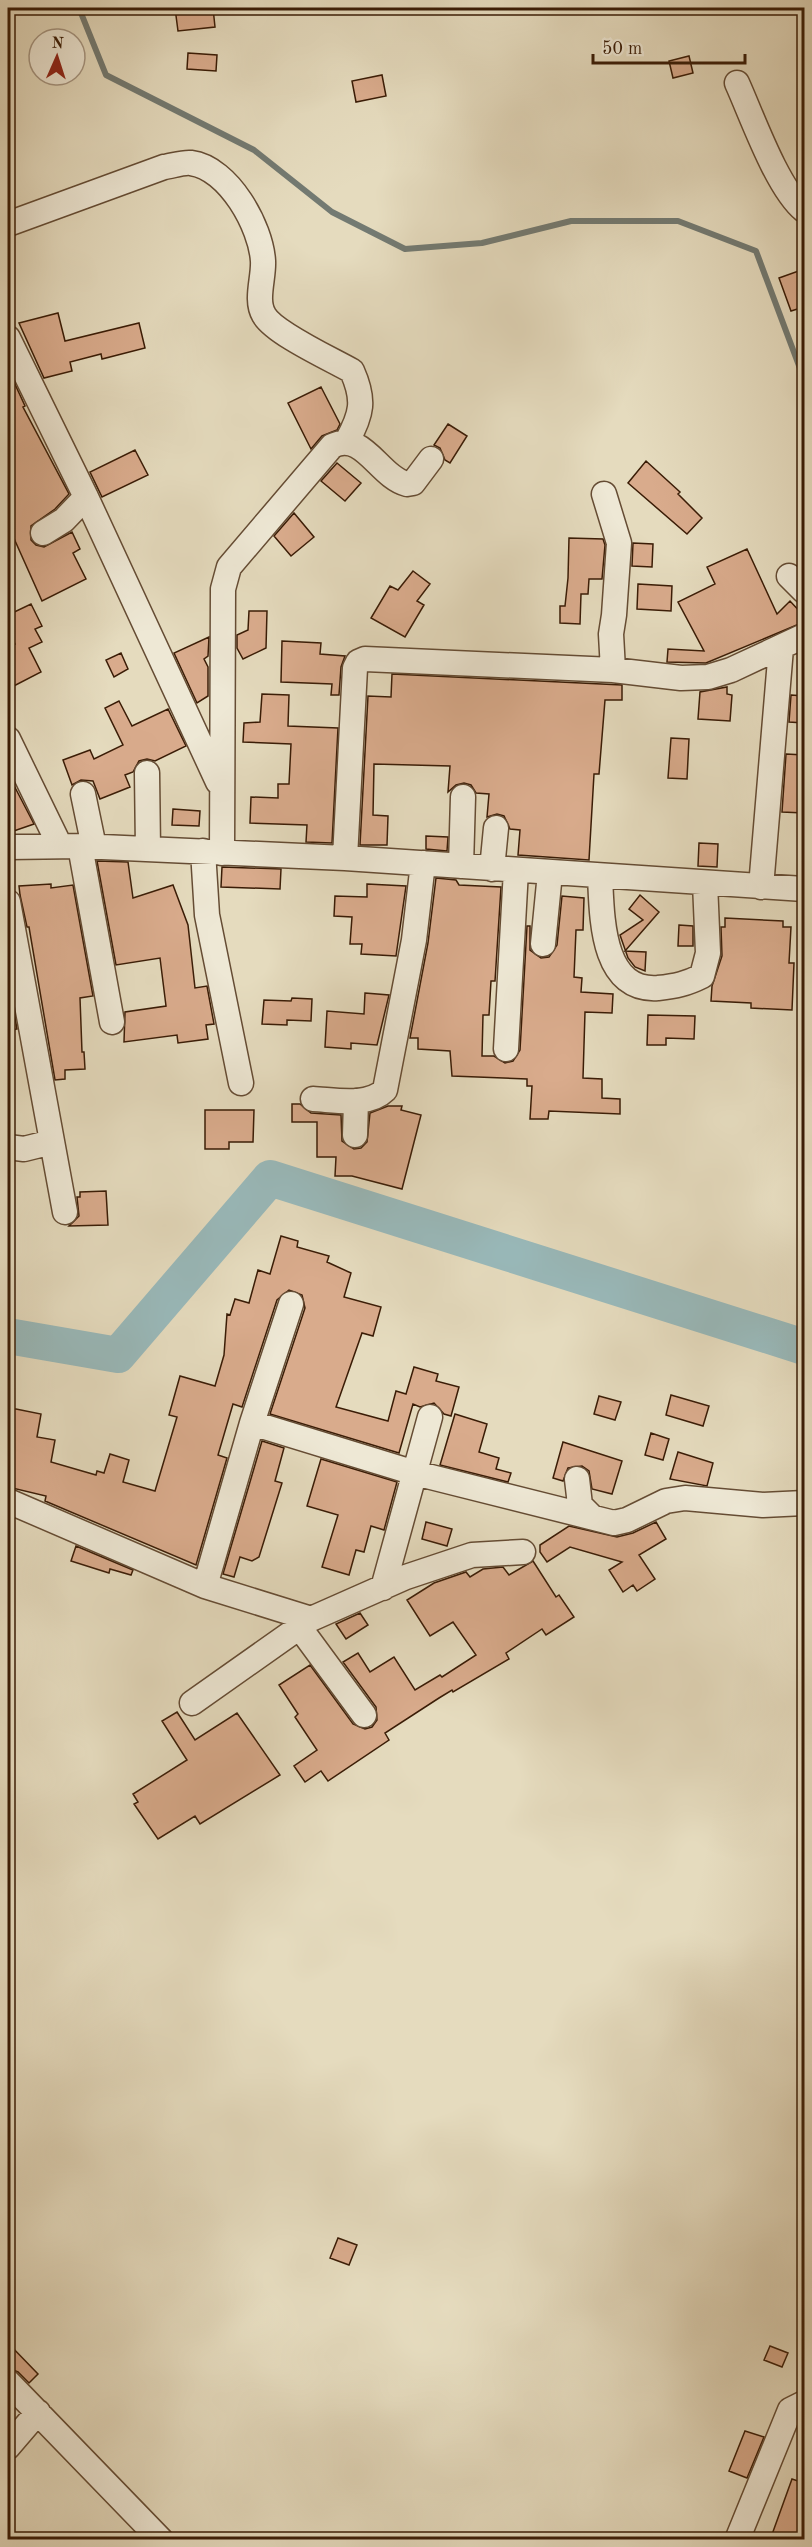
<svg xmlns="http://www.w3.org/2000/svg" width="812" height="2547" font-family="'Old Standard TT',serif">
<rect width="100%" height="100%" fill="#e5dbbe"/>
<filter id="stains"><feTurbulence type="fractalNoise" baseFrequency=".00333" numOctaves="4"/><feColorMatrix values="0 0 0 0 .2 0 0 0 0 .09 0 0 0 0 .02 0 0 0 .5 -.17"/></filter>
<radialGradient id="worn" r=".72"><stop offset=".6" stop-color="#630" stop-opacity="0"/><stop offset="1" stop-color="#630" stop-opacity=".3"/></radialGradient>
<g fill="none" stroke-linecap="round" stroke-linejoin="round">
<path stroke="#737a72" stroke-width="6" d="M79 8 106 75 254 150 332 212 405 249 482 243 571 221H678L756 251 804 379"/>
<path stroke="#99b9ba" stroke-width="36" d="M8 1336 118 1355 270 1178 804 1347"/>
</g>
<path fill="#d9ab8c" stroke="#3a1c06" stroke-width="1.5" d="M175 8H213L215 27 178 31Z
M188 53 217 55 216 71 187 69Z
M689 56 693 73 673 78 669 61Z
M382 75 386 96 356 102 352 81Z
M804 269V307L791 311 779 278Z
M58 313 65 341 139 323 145 348 102 359 101 354 70 362 72 371 44 378 19 323Z
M8 369 25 406 23 407 69 494 55 509 31 526V540L36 545 44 547 72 532 80 549 73 553 86 579 42 601 8 525Z
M321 387 340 424 337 430 322 436 311 449 288 403Z
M448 424 467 436 450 463 445 460 440 448 434 445Z
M135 450 148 475 102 497 90 472Z
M646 461 680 492 678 494 702 518 687 534 628 483Z
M337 463 361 483 345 501 321 481Z
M294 513 314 537 291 556 274 536Z
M569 538 603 539 605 545 602 579H589L588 594H581L580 624 560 623V606H565L568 578Z
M633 543 653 544 652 567 632 566Z
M747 549 777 614 790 601 804 616V622L706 663 667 662 668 649 704 651 678 602 715 584 707 567Z
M413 571 430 584 417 601 424 605 405 637 371 618 390 586 398 590Z
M638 584 672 586 671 611 637 609Z
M31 604 42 626 35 629 42 642 29 648 41 672 8 689V647L15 644 8 628V615Z
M249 611H267L266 648 243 659 237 648V635L248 630Z
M209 637 208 656 204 659 208 667V696L197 703 174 653Z
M282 641 321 643 320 654 345 656 341 667 339 695H331L332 684 281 682Z
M121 653 128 669 114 677 106 660Z
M392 674 622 685V700H605L599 774H594L589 860 518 855 520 830 510 829 504 816 497 814 487 817 489 794 476 793 471 785 464 783 456 785 448 792 450 766 374 764 373 815 388 816 387 845H360L368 696 391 697Z
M727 687V694L732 695 730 721 698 719 700 692Z
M262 694 289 695 288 726 338 728 332 843 306 842 307 825 250 823 251 797 278 798V784H289L291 744 243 742 244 723 260 722Z
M791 695 804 696V723L789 722Z
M119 701 132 726 168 709 186 746 155 761 147 759 139 761 133 772 125 775 130 787 100 799 93 781 81 780 72 785 63 760 90 750 94 759 123 745 105 708Z
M671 738 689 739 687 779 668 778Z
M786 754 804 755V813L782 812Z
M8 774 34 824 8 833Z
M173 809 200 811 199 826 172 825Z
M426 836 448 837 447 851 426 849Z
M699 843 718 844 717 867 698 866Z
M97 861 128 862 133 898 173 885 188 925 195 988 207 986 214 1024 206 1025 208 1039 178 1043 177 1035 124 1042 125 1012 166 1006 160 958 116 965Z
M222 867 281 869 280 889 221 887Z
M436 878 456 880 459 885 501 887 495 981H491L489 1015H483L482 1056H494L505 1063 513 1061 520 1050 527 926H530V950L541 958 549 957 557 945 562 896 584 898 583 930H576L574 977 582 978 581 992 613 994 612 1013 585 1012 583 1078 602 1079V1098L620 1099V1114L549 1111 548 1119H530L532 1086H527V1079L452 1076 450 1051 418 1049V1038H410L428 943Z
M51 884V888L73 885 93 996 80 998 82 1052H84L85 1069 65 1070V1079L55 1080 29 927H27L20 895 19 886Z
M367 884 406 886 396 956 361 954 362 944H350L352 917 334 916 335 896 367 897Z
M640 895 659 912 625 951 646 952 645 971 635 967 628 958 620 935 643 920 629 909Z
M725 918 783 921V927H791L789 963H794L792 1010 751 1008V1003L711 1001 712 986 722 956 721 927H725Z
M679 925 693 926V946H678Z
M8 978 17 1029 8 1031Z
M365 993 389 995 377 1045 351 1043V1049L325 1047 327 1011 364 1014Z
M292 998 312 999 311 1021 287 1020V1025L262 1024 264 1000 291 1001Z
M648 1015 695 1016 694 1039 666 1038V1045H647Z
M292 1104H300L311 1113 341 1115 342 1141 354 1149 361 1148 367 1142 370 1113 388 1106H402L401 1110 421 1115 402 1189 352 1176H335L336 1157H317V1122H292Z
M205 1110H254L253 1142H229V1149H205Z
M106 1191 108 1225 69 1226 79 1216 77 1197H80V1192Z
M281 1236 298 1241 297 1247 329 1256 327 1262 351 1273 344 1297 381 1307 373 1336 362 1333 336 1407 388 1421 396 1391 406 1394 414 1367 438 1374 436 1381 459 1387 451 1416 444 1414 434 1403 420 1407 413 1404 399 1453 270 1414 305 1308 302 1295 289 1290 277 1300 242 1407 233 1404 218 1455 227 1458 196 1565 45 1501 46 1496 8 1487V1409H16L41 1414 37 1437 55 1440 51 1462 96 1475 97 1471 104 1473 110 1454 129 1460 123 1482 155 1491 177 1417 169 1415 180 1376 215 1386 224 1355 227 1314 230 1315 235 1299 249 1303 258 1270 270 1274Z
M671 1395 709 1406 703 1426 666 1415Z
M599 1396 621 1402 615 1420 594 1414Z
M455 1414 487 1424 479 1452 499 1458 496 1469 511 1473 508 1482 440 1465Z
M651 1433 669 1439 663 1460 645 1455Z
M262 1441 284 1448 275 1481 282 1483 259 1557 252 1561 240 1557 234 1577 223 1574Z
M563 1442 622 1461 612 1494 592 1489 589 1471 582 1466 568 1468 563 1481 553 1478Z
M678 1452 713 1463 707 1486 670 1479Z
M321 1459 397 1482 384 1530 371 1526 364 1552 356 1550 349 1575 322 1567 338 1515 307 1506Z
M426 1522 452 1529 447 1546 422 1539Z
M656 1522 666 1539 639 1555 655 1579 637 1591 633 1585 623 1592 609 1570 622 1562 570 1547 547 1562 540 1552V1545L569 1526 617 1537 633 1533Z
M76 1546 133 1570 131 1575 110 1569 109 1573 71 1561Z
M533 1561 556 1597 559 1595 574 1617 546 1635 542 1629 506 1653 509 1659 453 1692 452 1690 439 1698 385 1733 389 1740 328 1781 321 1771 305 1782 294 1766 317 1750 295 1717 298 1714 279 1685 310 1665 353 1724 365 1729 372 1727 377 1720 376 1707 343 1662 358 1653 370 1672 394 1657 415 1690 440 1675 442 1677 476 1655 453 1622 430 1636 407 1600 434 1583 466 1572 470 1577 483 1569 503 1567 509 1575Z
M360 1613 368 1625 346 1639 336 1624Z
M177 1712 195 1740 237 1713 280 1775 200 1824 195 1816 158 1839 134 1804 138 1802 133 1794 187 1760 162 1721Z
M338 2238 357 2245 349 2265 330 2258Z
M8 2343 38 2374 29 2383 18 2372 8 2368Z
M770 2346 788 2353 782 2367 764 2360Z
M745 2431 764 2437 747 2478 729 2471Z
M792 2479 804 2483V2540H770Z"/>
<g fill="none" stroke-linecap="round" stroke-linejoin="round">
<g stroke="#654c34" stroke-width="27">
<path id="minor" d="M737 83C752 116 777 188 804 210
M8 224 164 167C172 166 183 162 191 163 229 168 261 227 263 261 264 278 255 300 264 315 274 333 331 359 352 371 365 400 362 414 347 441
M8 338 86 497 218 782
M604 494 619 543 614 615 611 634 613 670
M43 533 64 520 86 497
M789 576 804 591
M8 739 60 846
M147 773 148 849
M83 794 94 847
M80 846 112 1022
M8 847 80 846 345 858 804 889
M203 851 207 915 241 1083
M222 853 223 589 229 567 332 446C363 430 379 477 407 484L413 483 431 459
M345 858 355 668 358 662 365 659 613 670 681 678 708 677 731 670 804 636
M461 866 463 797
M492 869 496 828
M600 876C602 916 601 992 658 988 676 986 686 984 702 976L708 953 705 883
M761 887 781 648
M8 902 65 1212
M543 944 550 873
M506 1049 516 870
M313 1099C335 1100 368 1107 385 1090L414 940 423 863
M355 1135 356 1101
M8 1147 24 1149 52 1142
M252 1423 415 1473 614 1523 627 1520 666 1501 685 1498 763 1505 804 1503
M577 1479 580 1505 592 1517
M8 1501 205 1586 311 1619
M205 1586 252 1423 291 1304
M383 1588 430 1417
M300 1628 364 1715
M192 1703 311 1619 406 1577 472 1555 523 1552
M8 2382 161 2540
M8 2447 38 2412
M737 2540 790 2410 804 2403"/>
</g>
<use href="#minor" stroke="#eee8d5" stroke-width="24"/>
</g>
<rect width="812" height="2547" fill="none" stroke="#e5dbbe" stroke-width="30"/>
<rect x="9" y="9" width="794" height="2529" fill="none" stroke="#3a1c06" stroke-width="3"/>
<rect x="15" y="15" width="782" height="2517" fill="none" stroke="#3a1c06" stroke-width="1.5"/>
<g transform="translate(57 57) rotate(3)"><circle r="28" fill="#eee8d5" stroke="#a69682" stroke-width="1.5"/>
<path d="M0-4.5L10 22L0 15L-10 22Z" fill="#8f2418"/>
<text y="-9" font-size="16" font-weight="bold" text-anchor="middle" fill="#3a1c06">N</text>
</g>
<path d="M593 54v9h152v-9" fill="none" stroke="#3a1c06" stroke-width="3"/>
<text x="602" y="54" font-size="18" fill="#3a1c06" stroke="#eee8d5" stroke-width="4.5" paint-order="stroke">50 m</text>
<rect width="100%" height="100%" filter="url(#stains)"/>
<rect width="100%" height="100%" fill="url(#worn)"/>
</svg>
